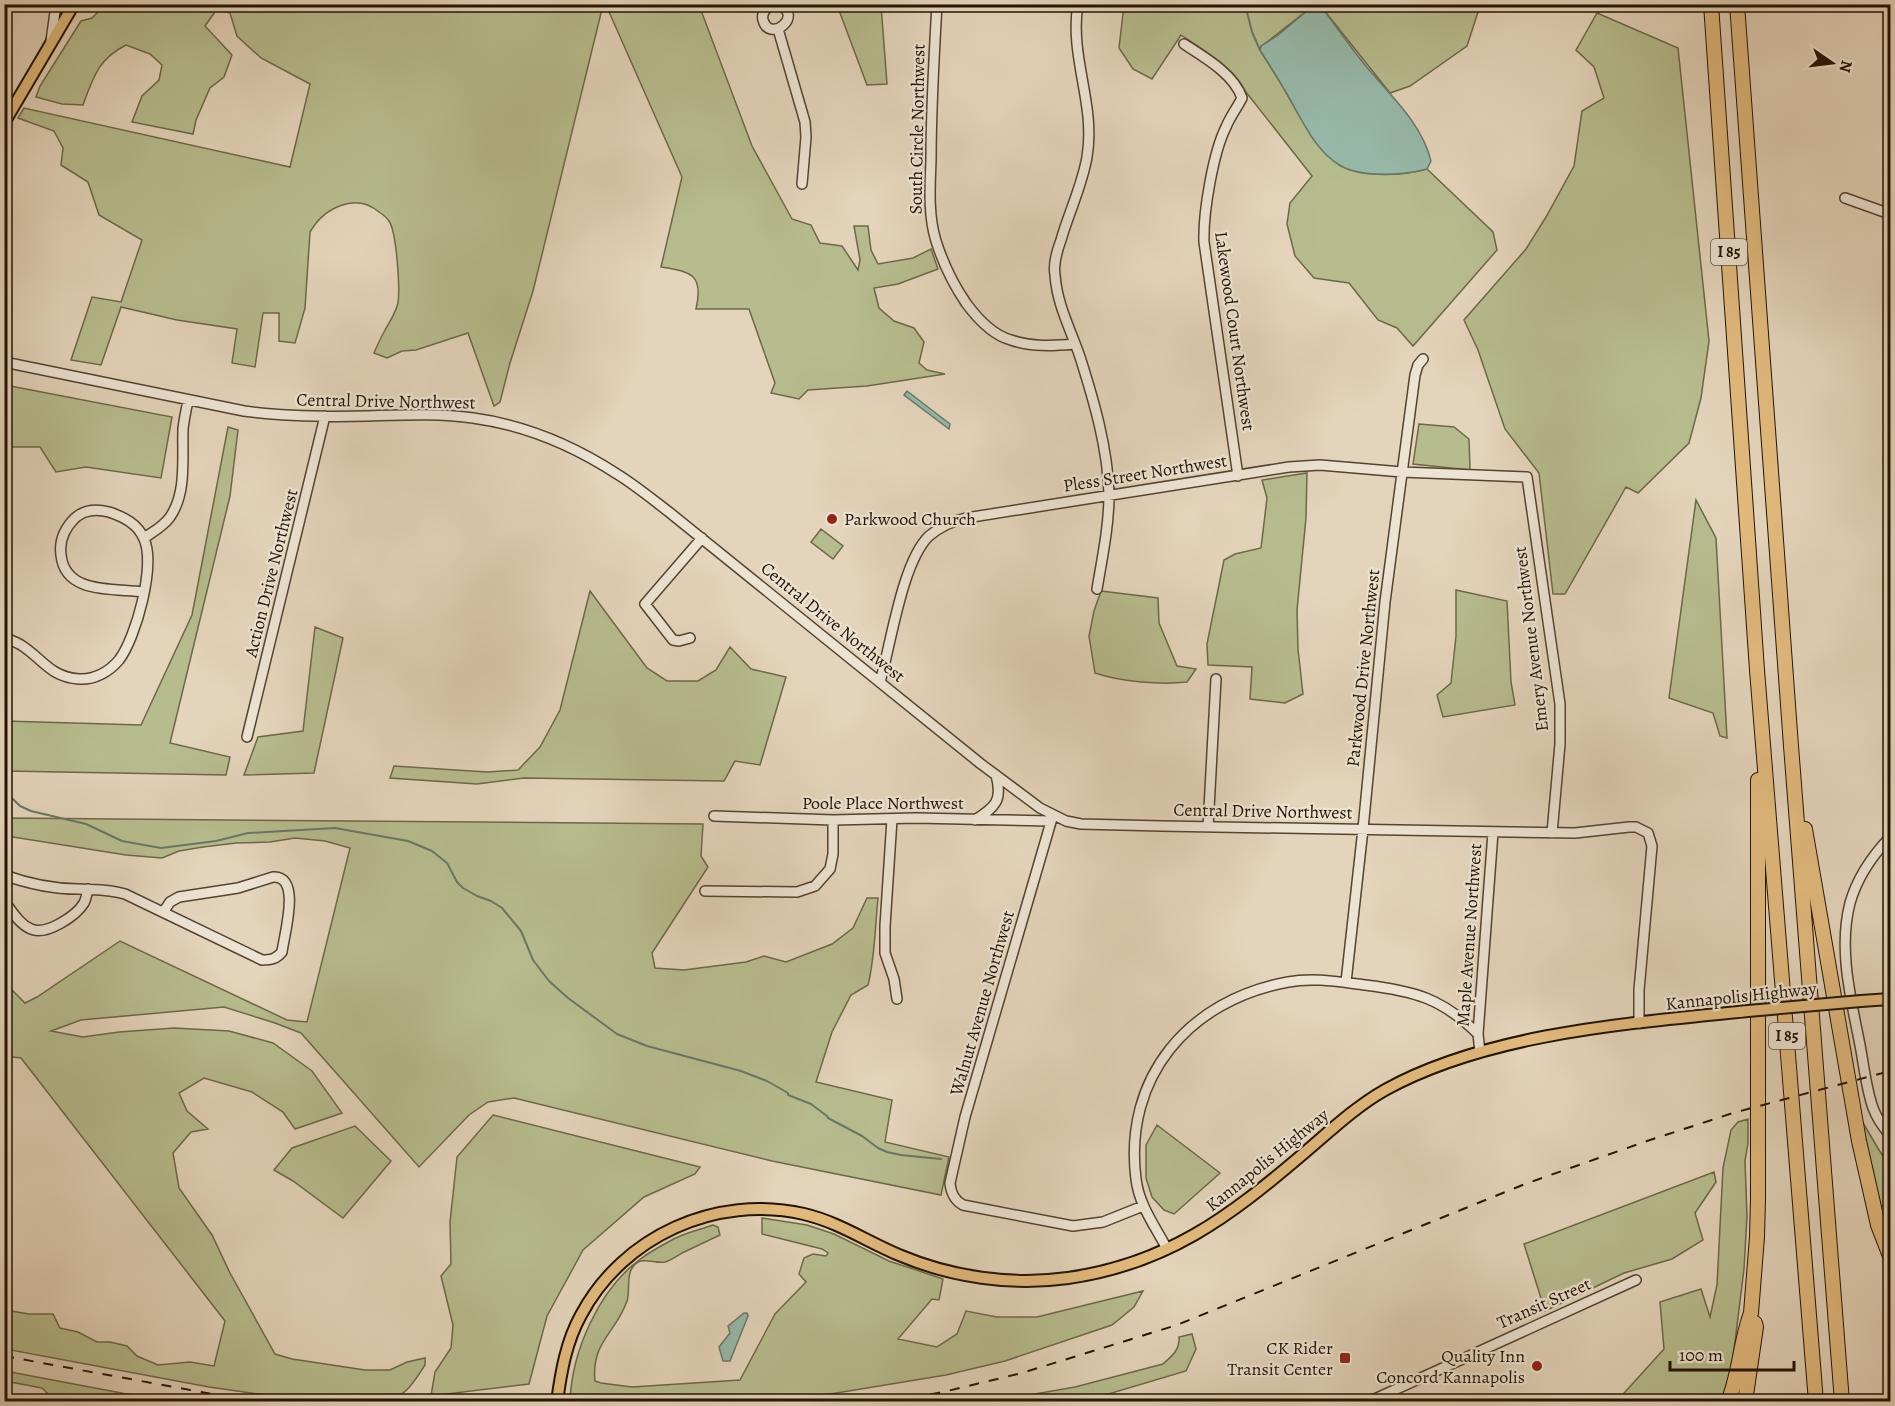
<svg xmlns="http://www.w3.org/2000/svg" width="1895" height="1406" font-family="Alegreya,serif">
<rect width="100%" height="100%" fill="#e4d4bb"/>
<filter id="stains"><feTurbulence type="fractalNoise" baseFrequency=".00333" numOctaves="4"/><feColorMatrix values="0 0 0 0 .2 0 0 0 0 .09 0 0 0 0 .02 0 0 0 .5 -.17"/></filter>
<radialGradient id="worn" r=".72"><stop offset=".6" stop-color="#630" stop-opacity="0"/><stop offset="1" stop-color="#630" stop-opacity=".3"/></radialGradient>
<path fill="#b7bc8e" stroke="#6d6848" stroke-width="1.5" d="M132 4 603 5 533 291 510 363 500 402 494 406 468 333 416 350 402 351 387 358 374 353C377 346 380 339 384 332 389 322 395 315 398 303 400 290 397 233 389 221 387 218 382 214 379 212 355 192 324 208 310 232L305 308 295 343 279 341V313H263L255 367 232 363 237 329 177 320 121 307 101 365 71 360 92 297 121 302 142 240 99 215 88 182 61 165 63 148 54 131 18 118 24 108 290 167 310 84 261 58 237 36 230 13 217 9 205 26 232 55 224 77 210 88 196 120 193 134 132 122 142 96 159 80 162 65 150 54 126 45C98 59 93 78 83 105L62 104 36 97 40 86 81 21 92 18 103 7 112 5 128 6Z
M1474 4 1478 12 1467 46 1410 86 1390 93 1320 5Z
M606 5H699L752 146 792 219 811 225 820 243 842 246 858 270 860 260 854 226H868L871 250 878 264 913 258 931 249 938 269 898 284 874 288 879 308 894 321 914 328 924 342 919 363 927 370 945 374 867 386 808 390 799 399 771 393 775 383 749 309H696C704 274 691 272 661 267L682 177Z
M837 5H881L887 84 867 85Z
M1124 5H1314L1262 46 1260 50 1283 87 1303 122 1339 165C1364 178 1401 176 1427 169L1493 232 1497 250 1413 346 1397 328 1378 320 1349 283 1314 278 1295 256 1287 224 1290 203 1312 176 1246 92C1232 66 1205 51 1181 35L1152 79 1133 69 1119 48Z
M1597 13 1678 48 1709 341 1701 398 1689 443 1638 493 1626 487 1565 594H1553L1539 473 1505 429 1478 350 1464 320 1526 249 1546 217 1574 166 1582 111 1604 98 1594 67 1576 50Z
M5 385 172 417 161 478 86 467 56 472 40 447H5Z
M1419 424 1454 427 1469 439 1470 470 1413 464Z
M228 427 238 430 230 496 170 743 230 757 226 775 5 771V721L141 725 192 615Z
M1307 473 1306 518 1297 610 1298 649 1303 694 1285 703 1250 699 1252 667 1208 665 1207 644 1224 560 1235 554 1261 548 1267 498 1262 480Z
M1696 500 1716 538 1727 738 1720 736 1713 713 1669 698Z
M821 529 843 546 833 559 811 542Z
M1456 590 1507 601 1511 682 1515 705 1443 717 1437 695 1451 683 1456 636Z
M590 591 647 668 667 681H698L716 670 730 647 751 669 786 677 760 765 735 761 724 781 524 778 477 784 390 778 394 766 487 772 518 770 540 747 560 710Z
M1101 591 1158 598 1159 623 1177 666 1196 669 1187 682C1160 685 1122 682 1095 673L1089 636 1094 611Z
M315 627 343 638 314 773 244 775 258 737 303 731Z
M5 818 703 824 701 856 708 867 652 953 655 968 684 970 746 962 764 956 786 962 832 944 853 928 867 898H878C875 927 875 957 868 985L851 995 832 1032 816 1082 892 1100 885 1142 949 1157 941 1195 772 1161 514 1098 488 1102 469 1115 419 1167 301 1033 275 1023 224 1007 81 1020 51 1031 83 1037 119 1032 174 1028 229 1031 273 1043 312 1071 342 1113 295 1129 283 1112 252 1092 204 1078 179 1093 187 1111 208 1129 191 1132 173 1153 179 1188 212 1235 230 1273 275 1354 292 1359 365 1370H390L407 1362 425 1358V1365C413 1383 407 1396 384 1402L307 1401 209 1387 5 1349V1310L29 1314H53L60 1328 78 1332 97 1342H110L127 1346 137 1356 158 1365 190 1362 214 1366 225 1321 21 1058 5 1056V983L25 1003 37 997 120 941 287 1020 307 1022 350 848 325 841 295 838 270 842 236 843 203 847 179 851 162 858 126 855 13 837 5 841Z
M493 1115 700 1167 695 1174 644 1197 583 1250 547 1316 529 1384 431 1396 435 1372 451 1348 453 1325 441 1276 451 1264 450 1222 457 1157Z
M1859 1116 1879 1150 1890 1166V1240L1886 1228Z
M1748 1119V1143L1745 1161 1747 1216 1744 1269 1730 1382 1723 1401 1616 1402 1664 1349 1660 1302 1701 1289 1710 1317 1717 1285 1723 1168 1731 1130 1738 1122Z
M1157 1125 1220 1173 1174 1214 1164 1210 1152 1197 1146 1178V1145Z
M355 1126 391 1161 343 1218 293 1181 274 1170 292 1148Z
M1714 1172 1716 1182 1695 1213 1703 1240 1672 1259 1624 1273 1545 1311 1524 1244Z
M762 1218 807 1225 834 1234 889 1261 943 1279 939 1300 932 1299 898 1339 937 1347 957 1334 966 1311 997 1317H1037L1143 1291 1134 1307 1112 1325 1005 1361 946 1375 788 1401H570C572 1352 598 1291 639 1260 648 1253 659 1247 670 1241 683 1233 699 1230 713 1225L718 1227 720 1235C707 1241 695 1247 682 1253 677 1256 671 1260 665 1262 657 1264 646 1258 638 1262 624 1271 631 1289 627 1301 616 1333 591 1342 595 1381L601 1383 632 1387 740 1380 775 1314 806 1282 799 1274 804 1258 813 1254 826 1256 828 1253 822 1249 762 1234Z
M1192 1334 1196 1349 1186 1371 1085 1401H994L1075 1387 1163 1364C1172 1356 1180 1350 1179 1337Z
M4 1371H5L164 1401H55L42 1388 5 1381Z"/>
<path fill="#97b9aa" stroke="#697767" stroke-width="1.5" d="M1314 5H1320C1335 25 1349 45 1365 65 1389 94 1422 123 1431 161L1427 169C1404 175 1363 178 1341 166 1313 150 1300 115 1284 89 1277 76 1268 63 1260 50L1261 46 1277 36Z
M907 391 950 424 949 429 904 395Z
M744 1313H747L748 1316 730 1361H723L719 1347 730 1333 728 1326Z"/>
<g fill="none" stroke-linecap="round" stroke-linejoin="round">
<path stroke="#697767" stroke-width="2" d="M1245 4 1252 32 1260 50
M4 795 13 799 20 806 31 811 86 824 122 841 161 848 216 841 248 833 335 828 408 841 432 851 447 863 457 882 463 888 477 896 491 901 502 908 521 931 533 960 549 981 568 998 617 1034 647 1046 741 1071 767 1081 788 1093V1095L811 1104 827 1116 828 1118 862 1136 878 1148 887 1152 901 1155 941 1159"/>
<g stroke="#534331" stroke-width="12">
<path id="minor" d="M772 4C766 8 761 13 763 20 770 45 807 13 776 4
M937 4C934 56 931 108 931 160 930 187 928 215 936 241 943 263 953 284 966 303 977 318 992 335 1011 340 1031 347 1053 346 1074 344
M1078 4C1069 57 1096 104 1087 157 1082 186 1069 212 1061 240 1057 251 1053 263 1055 275 1057 305 1071 330 1080 357 1094 401 1108 449 1109 495 1109 526 1102 559 1097 589
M778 29 805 122 806 137 802 184
M51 41 55 12 57 4
M1184 44C1204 57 1234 74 1242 98 1237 108 1230 117 1226 127 1213 153 1203 213 1204 242L1238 476
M1845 198 1890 214
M4 362 244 411C285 417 326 417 368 416 402 415 438 413 473 418 524 425 574 446 617 474 635 485 652 499 669 512L981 764 1040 808 1066 821 1081 824 1161 826 1575 833 1629 827H1636L1648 833 1652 846 1639 990V1023
M144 538C153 532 164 526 170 517 187 493 182 457 183 429 184 420 186 410 188 401
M4 637C10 640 16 642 21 645 43 659 50 677 79 679 94 680 109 672 119 660 136 638 156 565 144 539 138 524 124 517 109 512 97 509 85 509 75 518 65 528 59 541 61 555 65 595 115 588 144 592
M690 638 679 641 673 640 645 604 702 538
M880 682C891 644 902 562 929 536 941 526 952 521 966 518L1289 467 1320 465 1402 472 1527 477 1560 704V744L1552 833
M247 737 325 416
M1053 815 965 1117 950 1183C951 1193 954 1200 963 1205L1073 1226 1103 1222 1143 1206
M714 816 833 820 916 818 1051 821
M892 819 885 926V953L894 979 897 999
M975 820C995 807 1003 801 996 775
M1208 827 1216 679
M1890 837C1873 855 1857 878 1850 903 1838 949 1851 999 1860 1045 1864 1066 1866 1088 1873 1108 1877 1119 1883 1127 1890 1135
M4 875C29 884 53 889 78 889 95 890 109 889 125 894L262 960C271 960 276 959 282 952 284 935 302 875 273 877L238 888 179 897 170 902 164 911
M705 891 797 892 815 886 830 869 833 854V820
M4 901C12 911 19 924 31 929 46 936 76 916 84 903 86 899 87 894 88 889
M1346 982 1363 829 1385 602 1415 375 1418 365 1423 359
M1480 1052 1478 1034 1493 832
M1167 1249C1155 1226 1139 1205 1136 1179 1123 1077 1189 1000 1288 982 1313 977 1340 982 1365 985 1414 991 1442 998 1478 1034
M1368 1402 1636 1280"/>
</g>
<g stroke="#231303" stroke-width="14">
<path id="major" d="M4 123 74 4
M1861 1001 1890 999
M557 1402C561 1372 566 1342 581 1315 623 1236 716 1194 804 1214 838 1222 866 1241 899 1255 951 1277 1011 1286 1068 1278 1167 1264 1229 1217 1303 1154 1329 1132 1355 1107 1385 1090 1488 1033 1631 1023 1748 1011"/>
</g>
<g stroke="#231303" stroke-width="16">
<path id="highway" d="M1711 4 1757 670 1816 1402
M1737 4 1791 746 1842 1402
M1805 829 1859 1141 1878 1225 1890 1256
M1728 1402C1740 1373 1740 1342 1751 1313L1757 1237 1758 1199V780
M1745 1402 1756 1327 1755 1323"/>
</g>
<use href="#minor" stroke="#ede3d3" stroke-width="9"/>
<use href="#major" stroke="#e2ba7e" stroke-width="10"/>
<use href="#highway" stroke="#e2ba7e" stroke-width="14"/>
<path stroke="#231303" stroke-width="2" stroke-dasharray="10 10" stroke-linecap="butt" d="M4 1356 256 1402
M891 1402 943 1392 1022 1373 1177 1325 1525 1184 1647 1141 1733 1113 1890 1071"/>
<g stroke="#231303" stroke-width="14" stroke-linecap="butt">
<path id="major-bridge" d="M1748 1011 1861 1001"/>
</g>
<use href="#major-bridge" stroke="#e2ba7e" stroke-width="10"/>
</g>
<g fill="#8f2418" stroke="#ede3d3" stroke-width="2">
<circle cx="832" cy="519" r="6"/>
<rect x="1339" y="1352" width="12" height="12" rx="3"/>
<circle cx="1537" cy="1366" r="6"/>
</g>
<g text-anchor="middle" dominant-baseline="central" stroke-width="4.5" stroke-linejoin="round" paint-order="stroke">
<g fill="#ede3d3" stroke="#605141" stroke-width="1.5">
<rect x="1711" y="239" width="36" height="26" rx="4.5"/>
<rect x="1769" y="1023" width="36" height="26" rx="4.5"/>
</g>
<g font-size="16" font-weight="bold" fill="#231303">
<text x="1729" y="252">I 85</text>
<text x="1787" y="1036">I 85</text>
</g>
<g font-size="18" fill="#231303" stroke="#ede3d3">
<text transform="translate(917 129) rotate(-89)">South Circle Northwest</text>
<text transform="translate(1235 331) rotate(82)">Lakewood Court Northwest</text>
<text transform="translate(386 401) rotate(1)">Central Drive Northwest</text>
<text transform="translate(1145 473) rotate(-9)">Pless Street Northwest</text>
<text transform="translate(271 573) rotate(-76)">Action Drive Northwest</text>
<text transform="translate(833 622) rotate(39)">Central Drive Northwest</text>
<text transform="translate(1531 639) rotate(-97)">Emery Avenue Northwest</text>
<text transform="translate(1363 668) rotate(-84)">Parkwood Drive Northwest</text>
<text x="883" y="803">Poole Place Northwest</text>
<text transform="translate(1263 811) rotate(1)">Central Drive Northwest</text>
<text transform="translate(1469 935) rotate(-86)">Maple Avenue Northwest</text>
<text transform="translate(1741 996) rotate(-6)">Kannapolis Highway</text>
<text transform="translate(982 1003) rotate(-74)">Walnut Avenue Northwest</text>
<text transform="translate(1267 1160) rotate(-39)">Kannapolis Highway</text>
<text transform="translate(1544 1303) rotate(-24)">Transit Street</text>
</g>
<g font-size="18" fill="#231303" stroke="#ede3d3" text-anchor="end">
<text x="844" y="519" text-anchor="start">Parkwood Church</text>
<text x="1333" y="1348">CK Rider<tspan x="1333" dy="21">Transit Center</tspan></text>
<text x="1525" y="1356">Quality Inn<tspan x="1525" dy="21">Concord Kannapolis</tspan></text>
</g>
</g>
<rect width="1895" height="1406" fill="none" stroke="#e4d4bb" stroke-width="24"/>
<rect x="6" y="6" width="1883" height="1394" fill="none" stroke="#231303" stroke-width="3"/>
<rect x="12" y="12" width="1871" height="1382" fill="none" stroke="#231303" stroke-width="1.5"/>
<g transform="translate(1832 63) rotate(104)" stroke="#ede3d3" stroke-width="4.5" paint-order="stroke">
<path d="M0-4.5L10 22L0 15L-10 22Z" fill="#231303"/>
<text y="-9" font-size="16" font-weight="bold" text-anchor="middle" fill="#231303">N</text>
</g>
<path d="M1670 1361v9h124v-9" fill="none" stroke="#231303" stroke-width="3"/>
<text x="1679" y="1361" font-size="18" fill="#231303" stroke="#ede3d3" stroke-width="4.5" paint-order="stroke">100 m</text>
<rect width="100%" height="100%" filter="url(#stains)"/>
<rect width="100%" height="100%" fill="url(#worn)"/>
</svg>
